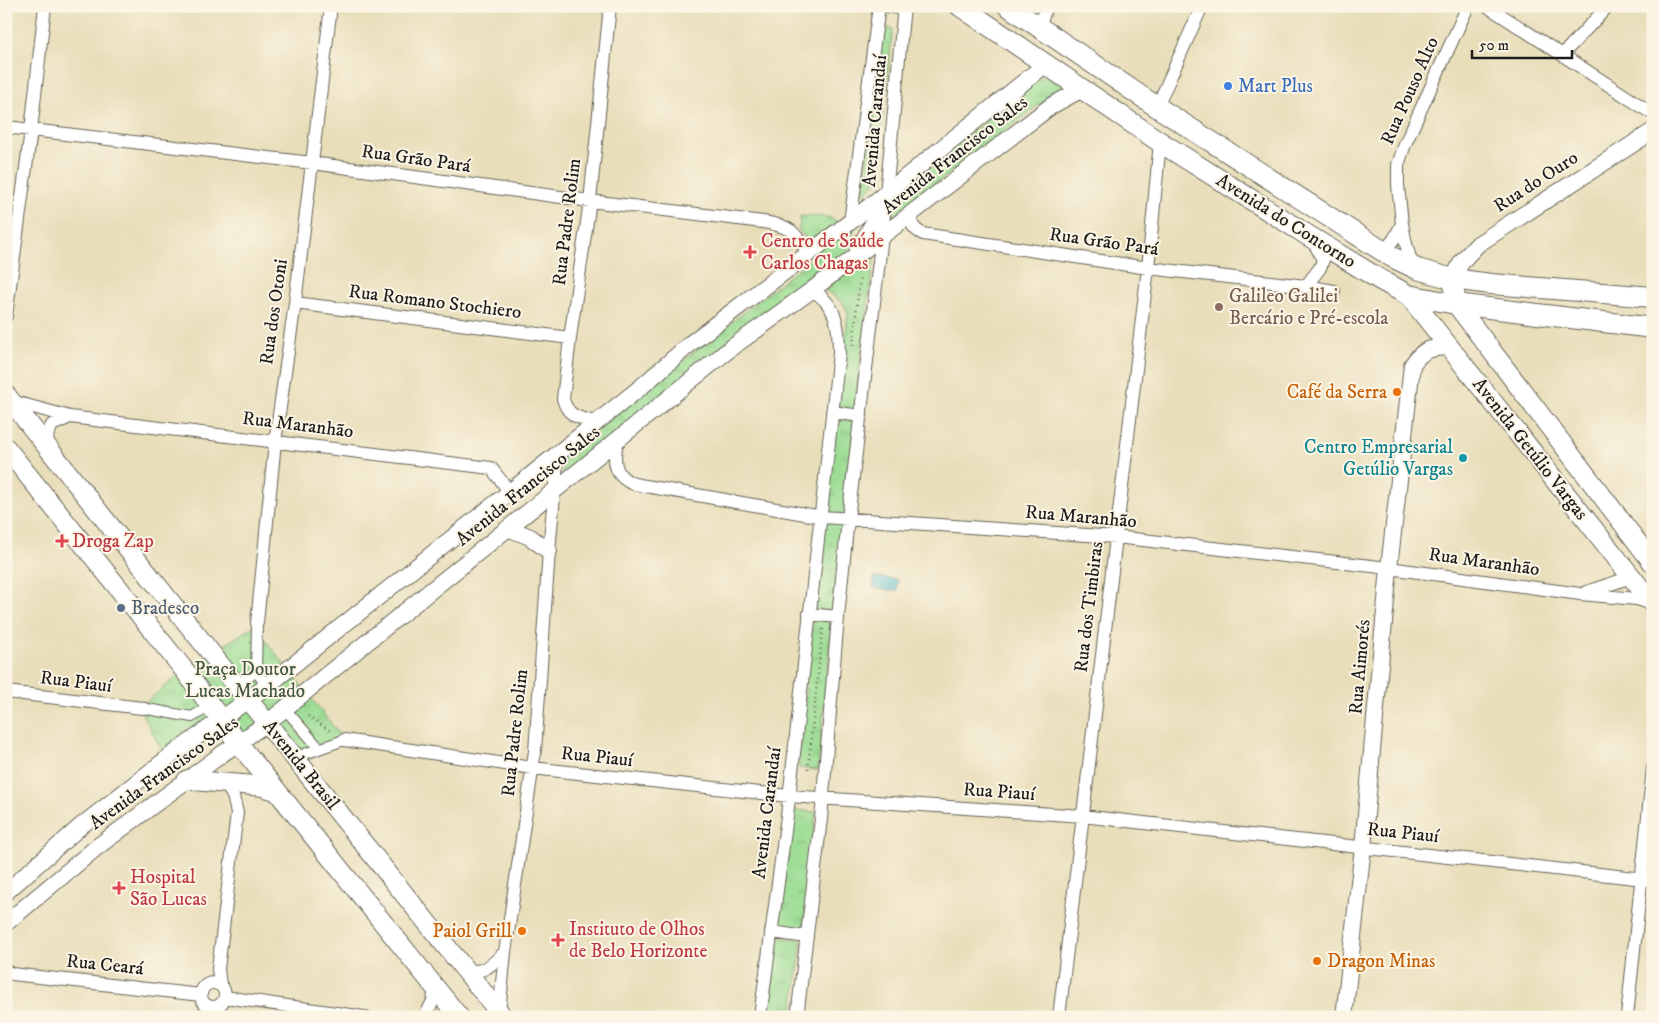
<svg xmlns="http://www.w3.org/2000/svg" width="1659" height="1023" font-family="'IM FELL DW Pica',serif">
<defs>
<pattern id="grass-tufts" width="24" height="20" patternUnits="userSpaceOnUse" patternTransform="scale(1.25)"><rect width="24" height="20" fill="#9cdd94"/><path d="M3 7l-1-3M5 7V3M7 7l1-3M15 17l-1-3M17 17v-4M19 17l1-3" fill="none" stroke="#86bd7f"/></pattern>
<pattern id="water-rules" width="6" height="5" patternUnits="userSpaceOnUse" patternTransform="scale(1.25)"><rect width="6" height="5" fill="#56c1d0"/><path d="M0 2.5h6" fill="none" stroke="#4aa5b2"/></pattern>
</defs>
<rect width="100%" height="100%" fill="#fcf5e5"/>
<filter id="ink" filterUnits="userSpaceOnUse"><feTurbulence type="fractalNoise" baseFrequency=".02" numOctaves="2"/><feDisplacementMap in="SourceGraphic" scale="10" xChannelSelector="R" yChannelSelector="G"/><feConvolveMatrix kernelMatrix="1 2 1 2 8 2 1 2 1" color-interpolation-filters="sRGB"/></filter>
<filter id="wash" filterUnits="userSpaceOnUse"><feTurbulence type="fractalNoise" baseFrequency=".0096" numOctaves="4" result="noise"/><feDisplacementMap in="SourceGraphic" scale="20" xChannelSelector="R" yChannelSelector="G"/><feGaussianBlur stdDeviation="1.12" result="paint"/><feColorMatrix in="noise" values="0 0 0 0 0 0 0 0 0 0 0 0 0 0 0 0 0 1.4 0 .05"/><feComposite in="paint" operator="in"/></filter>
<g filter="url(#wash)">
<rect width="100%" height="100%" fill="#e8deba"/>
<path fill="url(#grass-tufts)" stroke="#5c7c58" d="M881 27 893 29 875 184 863 195Z
M1047 73 1066 84 892 218 896 192Z
M800 216 828 217 854 230 850 251 735 337 561 479 564 456 818 253 799 230Z
M875 250 854 411 838 408 848 313 842 302 824 289Z
M836 419 855 421 846 514 826 513Z
M826 521 844 522 834 612 815 610Z
M813 619 832 622 818 770 798 768Z
M254 626 344 740 299 765 266 723 239 739 218 711 163 752 139 708 185 670Z
M792 810 816 812 803 932 777 929Z
M776 937 802 940 792 1017H766Z"/>
<path fill="url(#water-rules)" stroke="#396e76" d="M874 577 898 580 897 591 873 588Z"/>
</g>
<g filter="url(#ink)">
<g fill="none" stroke-linecap="round" stroke-linejoin="round">
<g stroke="#636053" stroke-width="12">
<path id="pedestrian" d="M257 623 256 671 267 686
M237 686 256 671
M142 708 192 717 210 706
M285 709 319 748
M296 757 344 740"/>
</g>
<g stroke="#636053" stroke-width="14">
<path id="minor" d="M887 6 904 9
M1487 6 1653 114
M1039 26 1047 6
M1562 55 1608 6
M1157 107 1202 6
M6 127 312 163 590 201 763 222C790 226 794 230 808 253
M911 213C910 224 913 229 923 234L1148 268 1306 286 1334 291
M850 222 879 6
M1384 251 1394 239 1402 224
M1416 268 1410 258 1406 244 1402 224 1398 185V165L1405 144 1468 6
M1306 286 1320 268 1323 260 1313 240
M295 303 570 338
M6 316 31 130 45 6
M11 401 70 417 491 468 510 492
M832 412 861 416
M596 422C579 418 568 417 563 399L570 338 590 201 610 6
M618 439C613 458 612 476 634 484L822 517 1116 537 1389 568 1580 594 1637 599 1653 604
M49 449 47 436 52 425 70 417
M1587 592 1631 577
M809 614 838 617
M257 623 275 442 295 303 331 6
M6 692 142 708
M344 740 532 768 789 796 1082 816 1653 880
M771 932 807 937
M464 970C485 974 491 965 505 952
M6 971 12 974 201 995
M201 995a12 12 0 1 1 24 0a12 12 0 1 1-24 0Z
M220 985 218 969 237 813 233 796 225 783
M225 997 364 1017
M499 1014 505 952 535 751 549 551 558 452
M425 1017 433 1001 435 986
M760 1017 787 816 839 353C839 326 837 305 812 290
M797 1017 821 819 838 617 848 519 882 236 904 6
M1059 1017 1148 268 1160 142
M1627 1017 1653 768"/>
</g>
<g stroke="#636053" stroke-width="18">
<path id="tertiary" d="M858 250 875 220 886 194
M1453 279 1462 261 1478 244 1653 131
M508 528 530 537 549 551
M6 892 81 826 169 757 267 686 641 387 691 343 850 222 1046 64
M6 923 97 847 222 754 267 723 731 348 812 290 1051 106 1082 89
M1344 1017 1363 847 1389 568 1412 365C1423 348 1431 348 1450 347"/>
</g>
<g stroke="#636053" stroke-width="21">
<path id="secondary" d="M1453 279 1456 304 1653 563
M1408 295 1653 604
M6 395 237 686 503 1017
M6 448 185 671 239 744 459 1017
M187 780 260 786 277 791"/>
</g>
<g stroke="#636053" stroke-width="22">
<path id="primary" d="M960 6 1160 142 1312 238 1379 279 1408 295 1456 304 1653 328
M1008 6 1157 107 1392 257 1417 269 1453 279 1491 284 1653 297"/>
</g>
<path stroke="#636053" stroke-width="2.5" stroke-dasharray="1 4" stroke-linecap="butt" d="M853 345 860 276
M308 716 332 732
M808 769 823 627"/>
<use href="#pedestrian" stroke="#fff" stroke-width="10"/>
<use href="#minor" stroke="#fff" stroke-width="12"/>
<use href="#tertiary" stroke="#fff" stroke-width="16"/>
<use href="#secondary" stroke="#fff" stroke-width="19"/>
<use href="#primary" stroke="#fff" stroke-width="20"/>
</g>
</g>
<circle fill="#3f7fe0" stroke="#fcf5e5" stroke-width="2" cx="1228" cy="86" r="5"/>
<g fill="#e0444e" stroke="#fcf5e5" stroke-width="2">
<path d="M747.5 244.5h5v5h5v5h-5v5h-5v-5h-5v-5h5z"/>
<path d="M59.5 533.5h5v5h5v5h-5v5h-5v-5h-5v-5h5z"/>
<path d="M116.5 880.5h5v5h5v5h-5v5h-5v-5h-5v-5h5z"/>
<path d="M555.5 932.5h5v5h5v5h-5v5h-5v-5h-5v-5h5z"/>
</g>
<circle fill="#8d6e63" stroke="#fcf5e5" stroke-width="2" cx="1219" cy="307" r="5"/>
<g fill="#e8710a" stroke="#fcf5e5" stroke-width="2">
<circle cx="1397" cy="392" r="5"/>
<circle cx="522" cy="931" r="5"/>
<circle cx="1317" cy="961" r="5"/>
</g>
<circle fill="#0f9aa8" stroke="#fcf5e5" stroke-width="2" cx="1463" cy="458" r="5"/>
<circle fill="#5c6f8a" stroke="#fcf5e5" stroke-width="2" cx="121" cy="608" r="5"/>
<g text-anchor="middle" dominant-baseline="central" stroke-width="4" stroke-linejoin="round" paint-order="stroke">
<g font-size="19" fill="#366cbe" stroke="#fcf5e5" text-anchor="start">
<text x="1238" y="86">Mart Plus</text>
</g>
<g font-size="19" fill="#1c1c1c" stroke="#fcf5e5">
<text transform="translate(1410 91) rotate(-66)">Rua Pouso Alto</text>
<text transform="translate(875 121) rotate(-85)">Avenida Carandaí</text>
<text transform="translate(955 155) rotate(-38)">Avenida Francisco Sales</text>
<text transform="translate(416 159) rotate(8)">Rua Grão Pará</text>
<text transform="translate(1536 182) rotate(-33)">Rua do Ouro</text>
<text transform="translate(1286 221) rotate(32)">Avenida do Contorno</text>
<text transform="translate(567 222) rotate(-83)">Rua Padre Rolim</text>
<text transform="translate(1104 242) rotate(8)">Rua Grão Pará</text>
<text transform="translate(435 302) rotate(7)">Rua Romano Stochiero</text>
<text transform="translate(274 312) rotate(-82)">Rua dos Otoni</text>
<text transform="translate(298 425) rotate(7)">Rua Maranhão</text>
<text transform="translate(1530 449) rotate(52)">Avenida Getúlio Vargas</text>
<text transform="translate(528 486) rotate(-39)">Avenida Francisco Sales</text>
<text transform="translate(1081 517) rotate(5)">Rua Maranhão</text>
<text transform="translate(1484 562) rotate(8)">Rua Maranhão</text>
<text transform="translate(1089 607) rotate(-83)">Rua dos Timbiras</text>
<text transform="translate(1360 667) rotate(-85)">Rua Aimorés</text>
<text transform="translate(76 682) rotate(7)">Rua Piauí</text>
<text transform="translate(515 733) rotate(-84)">Rua Padre Rolim</text>
<text transform="translate(597 757) rotate(6)">Rua Piauí</text>
<text transform="translate(301 765) rotate(51)">Avenida Brasil</text>
<text transform="translate(164 773) rotate(-36)">Avenida Francisco Sales</text>
<text transform="translate(999 792) rotate(4)">Rua Piauí</text>
<text transform="translate(767 813) rotate(-83)">Avenida Carandaí</text>
<text transform="translate(1403 833) rotate(6)">Rua Piauí</text>
<text transform="translate(105 965) rotate(6)">Rua Ceará</text>
</g>
<g font-size="19" fill="#be3a42" stroke="#fcf5e5" text-anchor="start">
<text x="761" y="241">Centro de Saúde<tspan x="761" dy="22">Carlos Chagas</tspan></text>
<text x="72" y="541">Droga Zap</text>
<text x="130" y="877">Hospital<tspan x="130" dy="22">São Lucas</tspan></text>
<text x="569" y="929">Instituto de Olhos<tspan x="569" dy="22">de Belo Horizonte</tspan></text>
</g>
<g font-size="19" fill="#785e54" stroke="#fcf5e5" text-anchor="start">
<text x="1229" y="296">Galileo Galilei<tspan x="1229" dy="22">Bercário e Pré-escola</tspan></text>
</g>
<g font-size="19" fill="#c56008" stroke="#fcf5e5" text-anchor="end">
<text x="1387" y="392">Café da Serra</text>
<text x="512" y="931">Paiol Grill</text>
<text x="1327" y="961" text-anchor="start">Dragon Minas</text>
</g>
<g font-size="19" fill="#0d838f" stroke="#fcf5e5" text-anchor="end">
<text x="1453" y="447">Centro Empresarial<tspan x="1453" dy="22">Getúlio Vargas</tspan></text>
</g>
<g font-size="19" fill="#4e5e75" stroke="#fcf5e5" text-anchor="start">
<text x="131" y="608">Bradesco</text>
</g>
<g font-size="19" fill="#425640" stroke="#fcf5e5">
<text x="245" y="669">Praça Doutor<tspan x="245" dy="22">Lucas Machado</tspan></text>
</g>
</g>
<rect width="1659" height="1023" fill="none" stroke="#fcf5e5" stroke-width="25"/>
<path d="M1472 50v8h100v-8" fill="none" stroke="#1c1c1c" stroke-width="2.5"/>
<text x="1479" y="50" font-size="15" fill="#1c1c1c" stroke="#fcf5e5" stroke-width="4" paint-order="stroke">50 m</text>
</svg>
